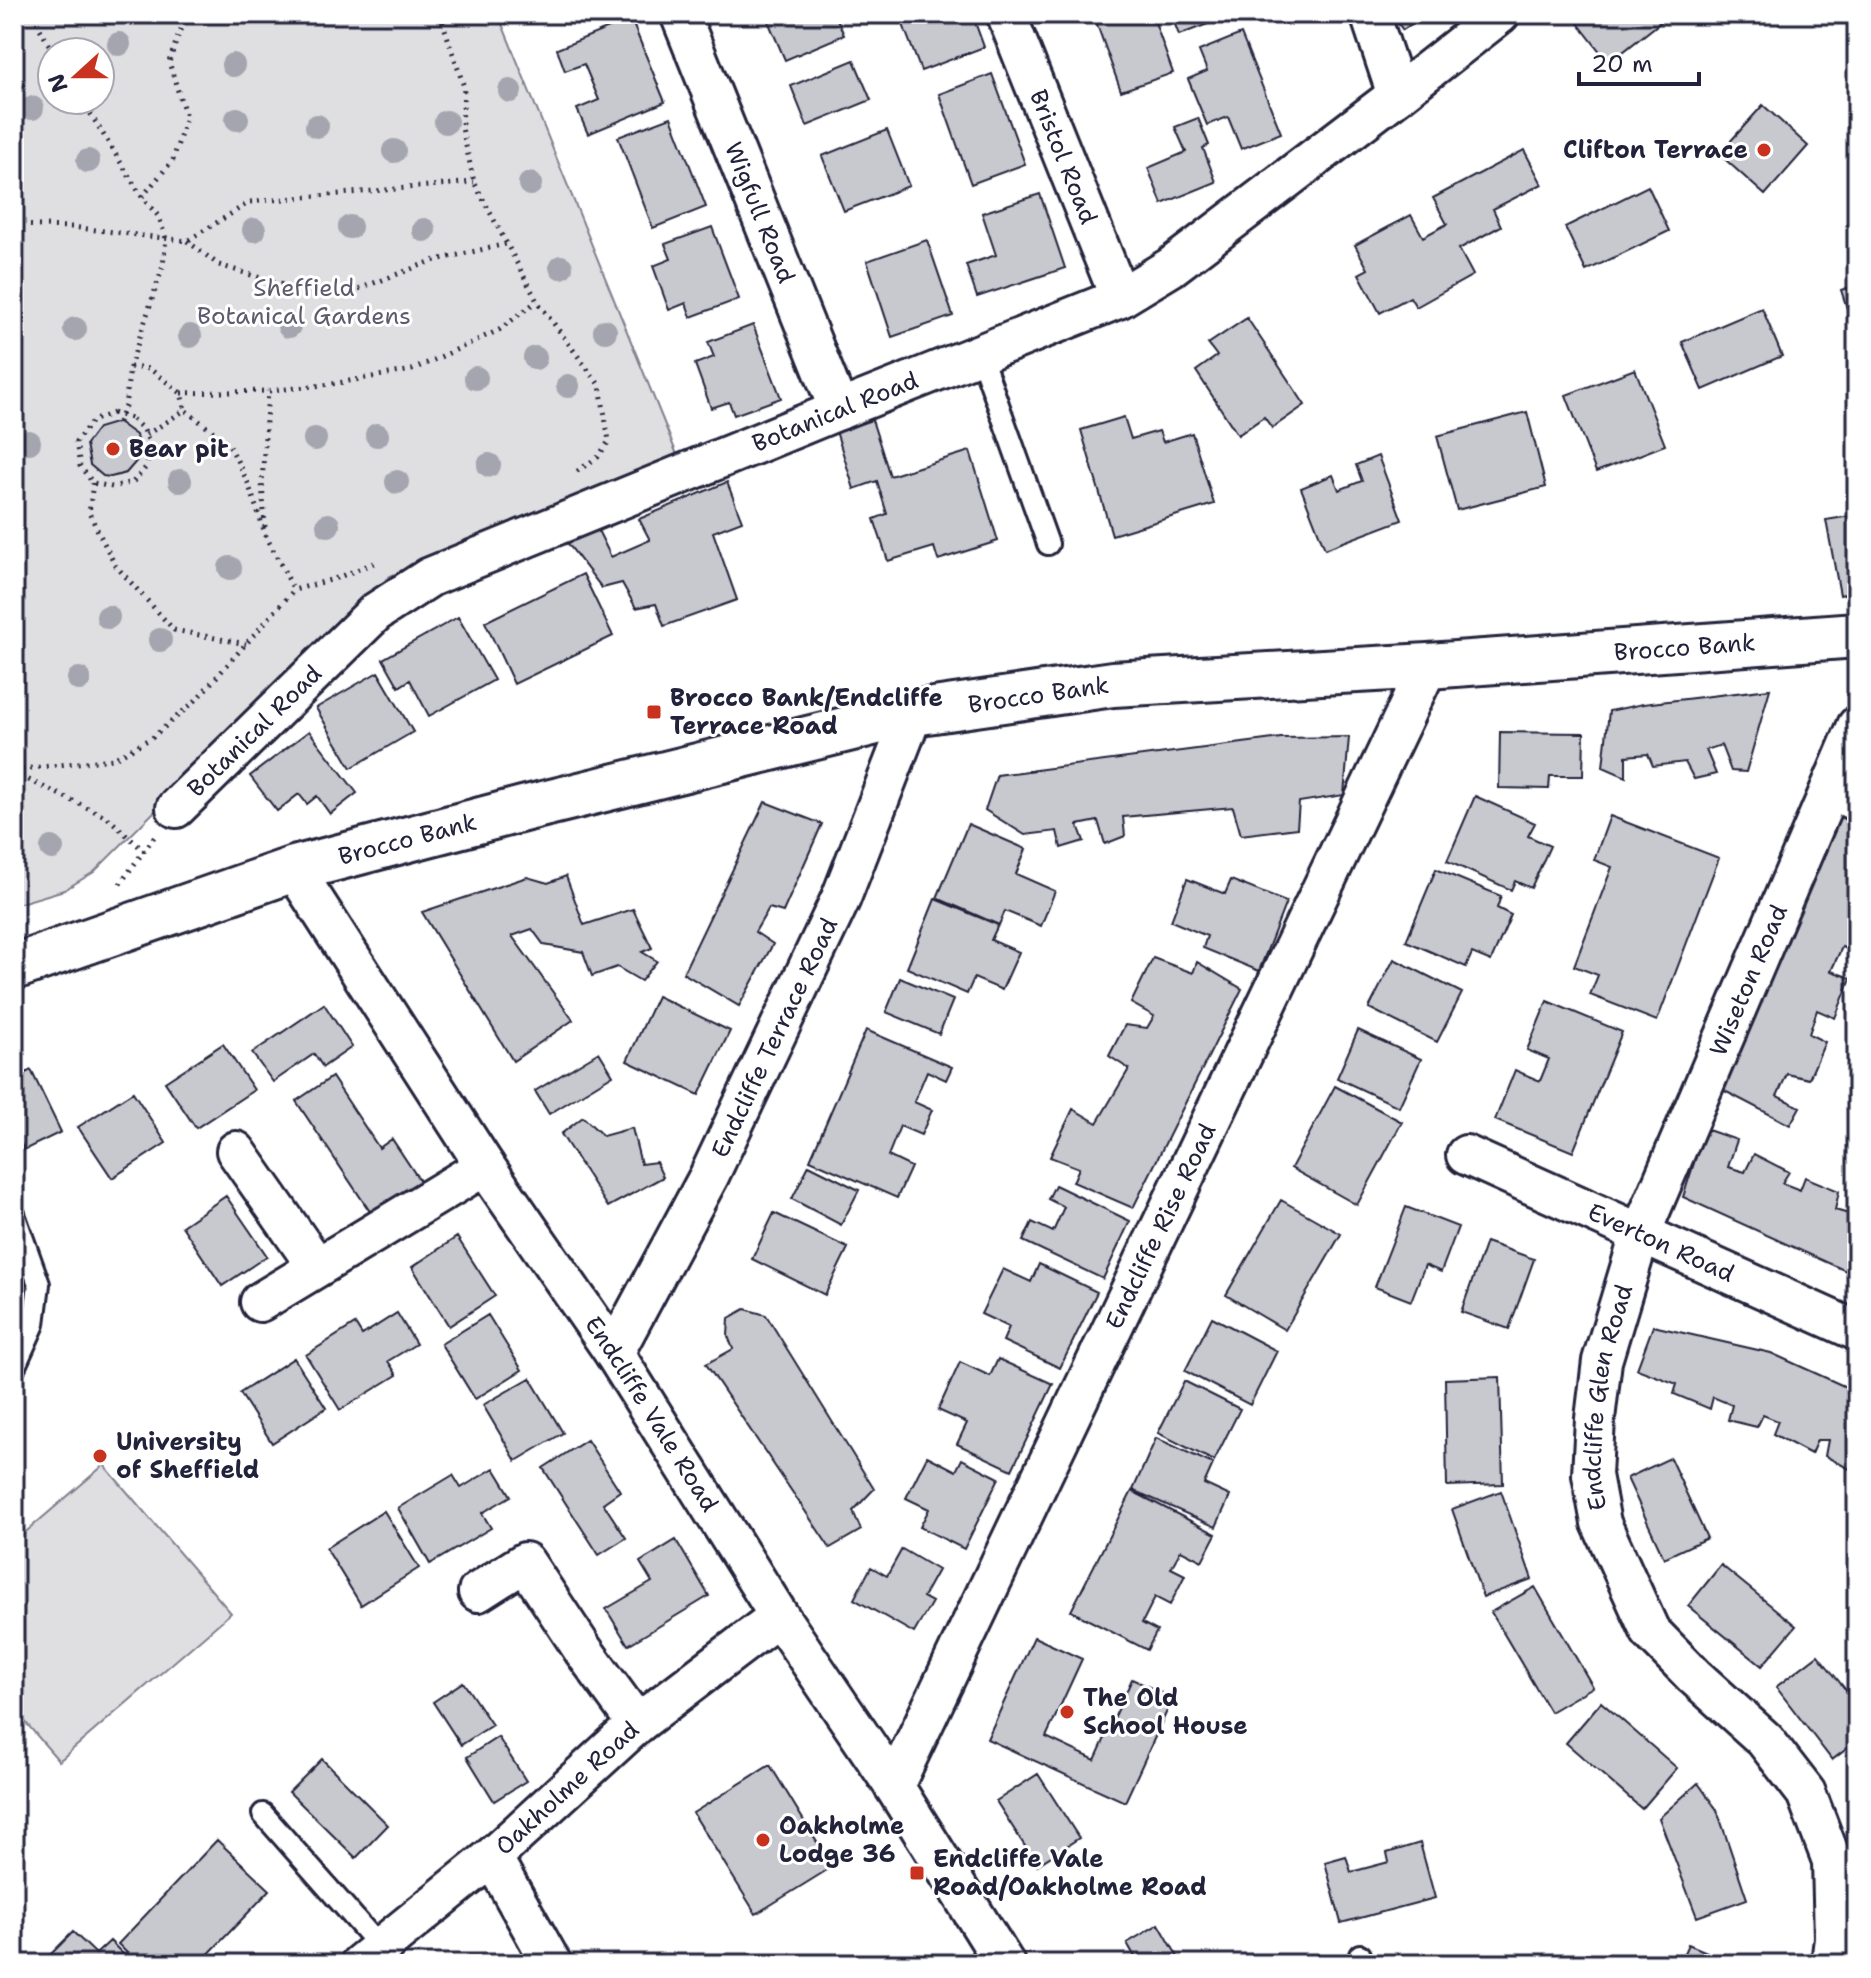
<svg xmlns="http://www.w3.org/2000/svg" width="1871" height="1978" font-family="'Shantell Sans',sans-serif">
<rect width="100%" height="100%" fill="#fff"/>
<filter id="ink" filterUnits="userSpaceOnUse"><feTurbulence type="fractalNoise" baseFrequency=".0125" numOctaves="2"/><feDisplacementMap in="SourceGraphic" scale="16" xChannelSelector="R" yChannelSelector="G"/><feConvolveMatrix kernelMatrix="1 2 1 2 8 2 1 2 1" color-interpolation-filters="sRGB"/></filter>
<g filter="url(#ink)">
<path fill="#dfdfe2" stroke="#80808e" stroke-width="2" fill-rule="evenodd" d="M14 14H498L680 462 390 576 94 872 64 890 14 905ZM52 52H100V100H52Z
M104 1465 231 1613 59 1761 14 1709V1542Z"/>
<path fill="#c8c8cf" stroke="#22223b" stroke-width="2" d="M573 14H603L576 24Z
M765 14H835L844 35 785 60Z
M899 14H972L984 47 921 71Z
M1100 14H1152L1173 73 1121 91 1094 16Z
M1171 14H1234L1179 35Z
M1391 14H1424L1403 30Z
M1587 14H1665L1667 17 1609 63 1577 22Z
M631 19 665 102 588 134 577 109 599 100 584 64 565 71 557 49Z
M1241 34 1281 133 1241 149 1228 117 1207 125 1188 79 1207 71 1199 51Z
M854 60 871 100 807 126 791 86Z
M992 74 1025 164 971 184 939 94Z
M1763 105 1808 146 1765 195 1719 154Z
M671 117 706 207 653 228 618 137Z
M1198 118 1209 145 1203 148 1216 182 1162 204 1148 168 1186 152 1175 127Z
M887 130 909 186 844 211 822 156Z
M1524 150 1542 184 1493 209 1501 226 1459 249 1473 275 1416 307 1410 297 1380 313 1359 274 1368 269 1355 245 1411 215 1423 237 1447 224 1433 198Z
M1648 186 1669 231 1586 271 1565 227Z
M1040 194 1065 268 977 297 966 265 996 255 982 213Z
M712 227 739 299 691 317 686 303 669 310 653 266 671 259 665 244Z
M927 240 953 316 892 337 867 261Z
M1857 285V339L1841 290Z
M1762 308 1782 356 1703 390 1682 342Z
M1247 318 1305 405 1272 428 1264 417 1238 435 1196 371 1217 356 1208 344Z
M753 325 781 398 734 415 729 402 711 408 695 364 714 357 708 342Z
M1635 369 1665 445 1596 472 1566 395Z
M1527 412 1546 487 1457 510 1437 436Z
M1124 417 1131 439 1159 431 1163 442 1192 433 1214 504 1112 535 1081 430Z
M872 420 890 476 970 451 998 541 938 560 934 547 888 561 874 519 887 514 877 481 854 489 836 431Z
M118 422 136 435 140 457 126 473 111 477 103 476 90 465 86 444 98 428Z
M1378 456 1402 520 1325 549 1301 488 1333 475 1339 490 1362 481 1356 465Z
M727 482 742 521 713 532 737 600 664 626 656 604 636 608 622 583 602 588 566 541 596 526 611 557 650 540 639 519Z
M1857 515V591L1840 595 1826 520Z
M583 574 613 636 514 684 485 622Z
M458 617 494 680 429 716 410 680 399 687 383 659Z
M378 672 413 732 351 768 316 708Z
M1770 689 1746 772 1731 771 1721 745 1706 750 1716 774 1694 779 1685 762 1653 766 1648 754 1626 756V777L1603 767 1609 711 1643 704Z
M309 731 357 793 330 814 317 796 307 804 299 794 277 811 250 776Z
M1500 732 1584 733 1583 776H1550L1549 789 1499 788Z
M1349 737 1344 795 1299 802 1297 828 1241 835 1233 807 1123 817 1125 836 1105 844 1098 821 1078 825 1084 841 1061 848 1057 831 1025 835 985 810 997 775 1281 738Z
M1475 796 1535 823 1528 836 1550 846 1531 888 1515 881 1511 890 1447 861Z
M765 802 822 824 783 912 769 908 755 932 773 944 739 1006 683 973Z
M1840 811 1857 821V952L1842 947 1831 971 1851 978 1835 1018 1817 1010 1809 1034 1825 1042 1809 1079 1787 1074 1777 1096 1800 1107 1790 1125 1717 1087Z
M1610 816 1719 858 1657 1021 1590 995 1598 975 1574 966 1612 867 1594 860Z
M968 824 1026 849 1016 874 1055 891 1041 926 1005 911 999 925 937 898Z
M1436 869 1501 896 1497 908 1511 915 1491 961 1472 953 1466 967 1406 941Z
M566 876 584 925 633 909 652 948 642 952 657 961 641 981 617 967 592 976 583 952 544 945 532 929 512 936 573 1020 513 1061 422 912 527 877 548 883Z
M1187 879 1225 894 1231 880 1286 902 1259 971 1203 948 1207 936 1171 921Z
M935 899 998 925 991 940 1019 952 1002 990 974 978 967 994 907 968Z
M1153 958 1193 973 1197 962 1242 989 1133 1208 1073 1182 1079 1168 1050 1157 1073 1109 1097 1123 1129 1069 1109 1056 1125 1025 1147 1028 1154 1016 1131 1003Z
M1394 959 1462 993 1437 1042 1369 1008Z
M900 978 953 1000 939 1034 886 1012Z
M657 996 730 1031 699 1095 627 1061Z
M1547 1001 1622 1032 1573 1152 1495 1120 1515 1070 1540 1081 1549 1059 1527 1050Z
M324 1004 352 1047 323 1067 314 1054 273 1082 252 1053Z
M866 1030 952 1067 946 1080 927 1071 914 1102 932 1110 921 1135 900 1126 888 1156 911 1167 897 1198 810 1160Z
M1358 1030 1421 1059 1399 1107 1337 1078Z
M223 1044 254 1090 196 1128 165 1082Z
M599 1052 613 1075 549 1114 535 1091Z
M31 1070 61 1132 24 1150 14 1130V1079Z
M332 1077 379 1148 392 1139 426 1190 377 1222 296 1101Z
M1335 1086 1402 1122 1357 1205 1291 1168Z
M133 1092 166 1143 112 1178 78 1127Z
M583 1117 603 1136 632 1128 641 1164 656 1162 663 1177 608 1207 561 1134Z
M1705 1129 1737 1140 1728 1167 1745 1172 1754 1154 1789 1172 1782 1183 1800 1190 1805 1177 1839 1191 1835 1210 1849 1214 1857 1199V1276L1683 1197Z
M809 1165 859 1190 841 1225 792 1199Z
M1055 1185 1130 1221 1103 1279 1023 1241 1032 1222 1053 1232 1064 1207 1048 1199Z
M226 1196 267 1256 222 1286 182 1226Z
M1281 1200 1341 1234 1285 1330 1226 1295Z
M1406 1207 1458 1227 1441 1272 1425 1265 1411 1301 1375 1287Z
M774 1213 848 1248 825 1295 752 1259Z
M457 1237 495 1296 449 1326 412 1267Z
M1486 1242 1534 1259 1509 1329 1461 1312Z
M1039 1264 1097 1292 1060 1368 1003 1341 1009 1327 981 1314 1003 1269 1031 1282Z
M745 1309 766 1315 874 1489 853 1511 861 1530 830 1548 706 1364 733 1349 728 1336 729 1318Z
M397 1313 416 1344 388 1361 397 1375 340 1410 306 1355 355 1324 362 1335Z
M488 1315 522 1370 475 1399 441 1344Z
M1212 1317 1277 1351 1250 1405 1185 1371Z
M1653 1326 1771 1353 1857 1392V1473L1825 1456 1828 1440H1817L1811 1454 1773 1434 1778 1421 1763 1415 1757 1427 1728 1420 1732 1405 1713 1397 1710 1409 1674 1394 1677 1384 1637 1369Z
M294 1358 326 1408 272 1443 240 1393Z
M998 1359 1053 1384 1012 1470 957 1444 967 1423 938 1410 960 1362 990 1376Z
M1500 1377 1503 1484 1447 1486 1445 1379Z
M530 1378 563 1433 516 1461 483 1405Z
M1184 1381 1240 1409 1214 1461 1158 1433Z
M1156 1438 1213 1464 1204 1484 1230 1496 1216 1527 1133 1490Z
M587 1440 620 1491 603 1503 626 1538 599 1555 543 1468Z
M927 1456 956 1471 962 1459 999 1478 964 1549 920 1527 929 1509 906 1498Z
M1670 1458 1707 1538 1664 1558 1627 1478Z
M494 1468 511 1496 482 1513 491 1528 430 1564 398 1508 453 1475 461 1488Z
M1132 1491 1216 1534 1202 1561 1181 1550 1171 1568 1185 1575 1170 1605 1155 1597 1142 1623 1157 1631 1147 1650 1071 1611Z
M1501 1491 1532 1579 1483 1597 1452 1509Z
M384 1511 419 1568 361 1605 326 1548Z
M676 1540 709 1596 628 1645 606 1609 652 1582 640 1562Z
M902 1549 938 1570 923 1597 932 1602 914 1633 854 1599 871 1567 887 1576Z
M1721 1565 1796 1626 1762 1666 1688 1606Z
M1535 1587 1593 1687 1550 1712 1491 1612Z
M1034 1637 1082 1659 1046 1737 1095 1760 1132 1679 1173 1698 1125 1802 987 1739Z
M1818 1655 1857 1704V1741L1832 1760 1776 1687Z
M463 1682 492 1725 461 1745 433 1702Z
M1601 1702 1677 1768 1642 1809 1566 1743Z
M498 1737 526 1781 494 1801 467 1757Z
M322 1759 388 1825 356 1858 289 1792Z
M770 1765 832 1867 756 1914 693 1813Z
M1038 1774 1079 1838 1037 1865 996 1801Z
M1698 1783 1717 1810 1747 1899 1697 1917 1659 1818Z
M217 1840 270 1890 199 1964H138L118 1944Z
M1420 1843 1435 1898 1341 1923 1325 1862 1346 1856 1351 1872 1389 1862 1387 1853Z
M1159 1924 1182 1964H1139L1127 1943Z
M73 1932 96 1954 110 1941 133 1964H41Z
M1688 1944 1735 1964H1679Z"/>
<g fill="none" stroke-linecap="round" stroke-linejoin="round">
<g stroke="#22223b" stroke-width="26">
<path id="service" d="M980 354 1048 544
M1827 797 1857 812
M14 1214 39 1284 34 1324 14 1368
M263 1814 380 1947
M1360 1955 1364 1964"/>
</g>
<g stroke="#22223b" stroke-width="44">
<g id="minor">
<path id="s1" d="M680 14 839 410"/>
<path id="s2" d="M1006 14 1120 298"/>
<path d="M1370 14 1397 95"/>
<path id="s3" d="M176 808 376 612 430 577 839 410 1120 298 1171 267 1397 95 1500 14"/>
<path id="s4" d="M294 869 485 1166 614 1353 779 1616 894 1786 1005 1964"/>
<path d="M236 1151 317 1267"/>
<path id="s5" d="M1466 1155 1857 1331"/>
<path d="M260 1302 485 1166"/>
<path id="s6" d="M614 1353 709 1176 841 898 913 713"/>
<path d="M478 1592 525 1562 583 1650 637 1724"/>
<path id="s7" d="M894 1786 1428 666"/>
<path d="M492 1857 552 1964"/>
<path id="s8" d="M360 1964 492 1857 637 1724 779 1616"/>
<path id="s9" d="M1831 1964 1834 1938 1832 1861 1806 1793 1765 1740 1694 1676 1650 1631 1601 1523 1592 1475 1595 1419 1602 1361 1640 1235 1857 726"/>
</g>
</g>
<g stroke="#22223b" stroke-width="50">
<g id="secondary">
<path id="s10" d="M14 967 294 869 523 809 913 713 1113 684 1428 666 1857 635"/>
</g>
</g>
<path stroke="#22223b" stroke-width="5" stroke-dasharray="2 6" stroke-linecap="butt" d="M35 14 38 25 53 52
M440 14 464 87 462 128 474 182 537 301 600 386 609 441 598 457 576 472
M82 100 142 197 159 217 166 239 163 266 130 367 125 406 118 422
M142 197 173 160 186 117 169 62 186 14
M14 225 72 227 187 241 250 202 474 182
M187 241 219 265 303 291H353L432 261 506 244
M130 367 150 369 181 393 185 410
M181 393 268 391 332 384 412 370 499 330 537 301
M113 413 92 421 76 442 80 466 93 483 112 487 133 482 147 466 150 445 144 430 131 418
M146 435 185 410 229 444 248 483 266 536 294 590
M93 483 89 513 115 565 174 630 246 644
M265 527 262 483 268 391
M14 770 113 759 153 737 195 701 294 590 334 579 374 563
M14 773 107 817 144 851
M120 884 154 837"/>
<use href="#service" stroke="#fff" stroke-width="20"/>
<use href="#minor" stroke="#fff" stroke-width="38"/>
<use href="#secondary" stroke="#fff" stroke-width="44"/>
<path stroke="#22223b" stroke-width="5" stroke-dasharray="2 6" stroke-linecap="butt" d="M113 413 131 418"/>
</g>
<g fill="#a5a5af">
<circle cx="119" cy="44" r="12"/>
<circle cx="233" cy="65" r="12"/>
<circle cx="510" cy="91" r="12"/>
<circle cx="32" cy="108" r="12"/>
<circle cx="237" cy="119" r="12"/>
<circle cx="446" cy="122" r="12"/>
<circle cx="317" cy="126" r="12"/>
<circle cx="394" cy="151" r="12"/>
<circle cx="88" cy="161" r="12"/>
<circle cx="530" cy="184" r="12"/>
<circle cx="350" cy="227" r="12"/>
<circle cx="254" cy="230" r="12"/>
<circle cx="424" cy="230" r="12"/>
<circle cx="561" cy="267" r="12"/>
<circle cx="289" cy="326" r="12"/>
<circle cx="75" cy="329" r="12"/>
<circle cx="605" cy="331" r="12"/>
<circle cx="190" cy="336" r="12"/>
<circle cx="535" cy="358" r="12"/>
<circle cx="476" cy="378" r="12"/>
<circle cx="568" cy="386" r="12"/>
<circle cx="377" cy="435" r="12"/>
<circle cx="315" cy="439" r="12"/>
<circle cx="29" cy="442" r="12"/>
<circle cx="489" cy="465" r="12"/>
<circle cx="180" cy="481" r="12"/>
<circle cx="397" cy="482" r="12"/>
<circle cx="328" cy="525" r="12"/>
<circle cx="230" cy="568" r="12"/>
<circle cx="108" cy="617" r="12"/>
<circle cx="160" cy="640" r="12"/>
<circle cx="79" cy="679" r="12"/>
<circle cx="52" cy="848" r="12"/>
</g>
</g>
<g fill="#c8321e" stroke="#fff" stroke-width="3">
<circle cx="1764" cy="150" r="8"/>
<circle cx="113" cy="449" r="8"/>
<rect x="646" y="704" width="16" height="16" rx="4"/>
<circle cx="100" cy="1456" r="8"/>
<circle cx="1067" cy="1712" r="8"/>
<circle cx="763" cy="1840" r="8"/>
<rect x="909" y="1865" width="16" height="16" rx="4"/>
</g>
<g text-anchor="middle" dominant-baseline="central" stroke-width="6" stroke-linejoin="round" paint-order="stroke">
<g font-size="24" font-weight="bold" fill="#22223b" stroke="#fff" text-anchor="start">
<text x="1748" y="150" text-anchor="end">Clifton Terrace</text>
<text x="129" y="449">Bear pit</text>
<text x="670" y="698">Brocco Bank/Endcliffe<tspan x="670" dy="28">Terrace Road</tspan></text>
<text x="116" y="1442">University<tspan x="116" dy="28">of Sheffield</tspan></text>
<text x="1083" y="1698">The Old<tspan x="1083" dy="28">School House</tspan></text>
<text x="779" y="1826">Oakholme<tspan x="779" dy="28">Lodge 36</tspan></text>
<text x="933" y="1859">Endcliffe Vale<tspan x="933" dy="28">Road/Oakholme Road</tspan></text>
</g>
<g font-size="24" fill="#22223b" stroke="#fff">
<text stroke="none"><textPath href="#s2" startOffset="154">Bristol Road</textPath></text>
<text stroke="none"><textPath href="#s1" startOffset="214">Wigfull Road</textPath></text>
<text stroke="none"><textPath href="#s3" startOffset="782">Botanical Road</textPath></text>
<text stroke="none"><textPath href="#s10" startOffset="1710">Brocco Bank</textPath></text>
<text stroke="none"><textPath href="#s10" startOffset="1062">Brocco Bank</textPath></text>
<text stroke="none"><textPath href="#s3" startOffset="110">Botanical Road</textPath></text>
<text stroke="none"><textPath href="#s10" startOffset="414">Brocco Bank</textPath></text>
<text stroke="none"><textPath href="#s9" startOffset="1092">Wiseton Road</textPath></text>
<text stroke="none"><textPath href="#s6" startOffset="354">Endcliffe Terrace Road</textPath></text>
<text stroke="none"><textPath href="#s7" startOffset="620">Endcliffe Rise Road</textPath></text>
<text stroke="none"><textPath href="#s5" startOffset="214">Everton Road</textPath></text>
<text stroke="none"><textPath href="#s9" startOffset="648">Endcliffe Glen Road</textPath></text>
<text stroke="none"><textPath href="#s4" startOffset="652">Endcliffe Vale Road</textPath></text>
<text stroke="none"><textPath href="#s8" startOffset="272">Oakholme Road</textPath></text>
</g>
<g font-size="24" fill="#5b5b6d" stroke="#fff">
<text x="304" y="288">Sheffield<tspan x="304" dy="28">Botanical Gardens</tspan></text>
</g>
</g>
<rect width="1871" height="1978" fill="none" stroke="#fff" stroke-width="48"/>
<rect x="24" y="24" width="1823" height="1930" fill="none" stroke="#22223b" stroke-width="3" filter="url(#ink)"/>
<g transform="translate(76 76) rotate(249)"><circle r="38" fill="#ffffff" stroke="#a7a7b1" stroke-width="2"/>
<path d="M0-6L14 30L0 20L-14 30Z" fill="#c8321e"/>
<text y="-12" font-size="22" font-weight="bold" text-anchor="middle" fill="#22223b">N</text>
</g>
<path d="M1579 72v12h120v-12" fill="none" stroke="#22223b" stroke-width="4"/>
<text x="1591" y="72" font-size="24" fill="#22223b" stroke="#ffffff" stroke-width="6" paint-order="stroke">20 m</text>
</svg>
